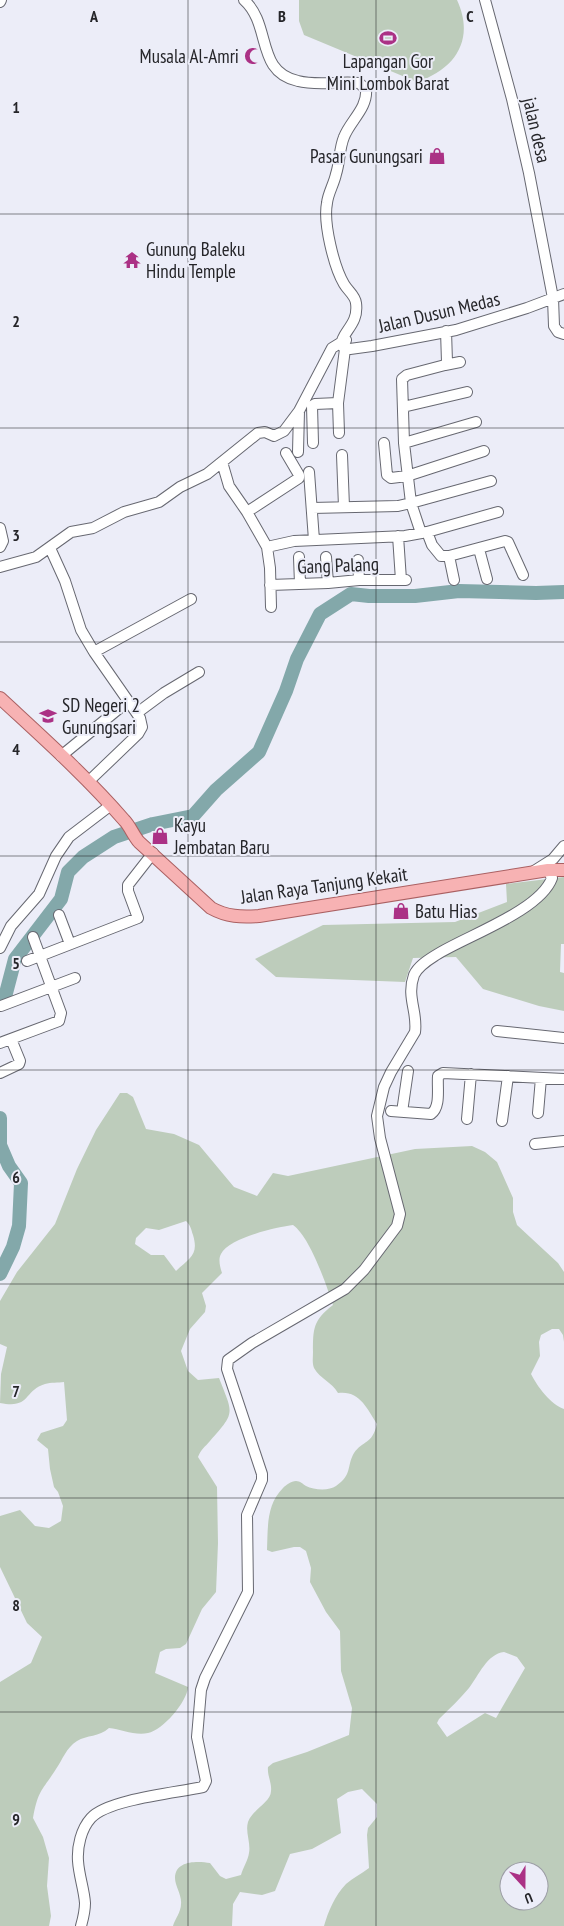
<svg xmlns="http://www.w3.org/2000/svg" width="564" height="1926" font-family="'PT Sans Narrow',sans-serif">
<rect width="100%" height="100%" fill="#ecedf8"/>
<path fill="#bdccbb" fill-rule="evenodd" d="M299 0H457C475 39 456 69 417 82L304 35 299 21Z
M564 877V944H561L560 972 564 973V1011L539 1006 483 989 456 957 413 958 405 982 276 977 255 959 323 925 455 922 507 902 506 884Z
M120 1093H127L133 1097 146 1129 174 1134 199 1145 234 1187 257 1196 273 1173 288 1176 415 1149 472 1146 485 1152 497 1162 513 1198V1212L517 1225 558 1263 564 1272V1342L563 1335 559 1329H552L541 1335 539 1342 540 1356 531 1374C537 1386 551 1405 564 1409V1926H324C328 1912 335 1895 346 1884 353 1878 361 1874 369 1868L367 1835 368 1828 377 1817V1804L362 1789 348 1792 337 1799 341 1833 312 1849 290 1854 275 1891 262 1895 240 1892 233 1904 232 1926H173C175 1919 181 1912 181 1904 182 1895 175 1886 175 1878 175 1860 198 1861 210 1863L220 1876 226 1879 241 1875C243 1868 248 1860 249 1853 251 1843 245 1832 248 1822 253 1809 271 1802 271 1791 272 1783 267 1775 268 1767L273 1763 307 1752 349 1735 352 1708 341 1671 340 1631 326 1612 310 1582 311 1568 306 1551 300 1547H294L272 1552 267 1550C268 1528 266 1505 283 1488 286 1485 291 1481 296 1481 300 1481 303 1484 306 1486 314 1490 329 1491 336 1486 353 1474 346 1467 354 1453 363 1440 372 1445 377 1424 367 1408 359 1390 338 1393 332 1382 320 1379 314 1368 312 1363 313 1357 313 1352 313 1329 313 1320 333 1305 326 1284 310 1237 293 1225 277 1227 228 1238 221 1254 218 1259 220 1267 222 1273L202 1293 206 1306 205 1312 190 1329 181 1351 188 1371 198 1380 219 1378C233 1414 236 1412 210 1441 205 1447 201 1449 198 1457L217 1487 218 1543 216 1592 202 1609 186 1644 180 1648 166 1649 160 1652 155 1673 188 1687C187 1702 163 1730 148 1733 135 1736 121 1729 109 1728 99 1737 87 1735 77 1741 66 1748 63 1759 56 1769 42 1791 38 1790 33 1818L43 1837 49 1858 47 1886 51 1916 49 1926H0V1682L31 1663 42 1637 27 1623 0 1567V1516L20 1510 35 1526 49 1528 61 1521 63 1506 58 1492 54 1487 50 1469 48 1449 37 1440 41 1433 63 1426 67 1420 64 1382C58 1383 51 1382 45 1384 23 1391 31 1409 0 1403L1 1374 7 1347 0 1344V1301L17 1272 55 1224 77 1169 96 1130ZM186 1221C191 1226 191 1229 193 1235 199 1255 190 1258 176 1271L164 1255H151L135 1244 136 1238 146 1228 159 1230ZM504 1652 517 1657 525 1668 496 1718 485 1713 447 1737 437 1723 439 1719C449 1709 460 1699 469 1688 479 1675 487 1654 504 1652ZM509 1871H539V1901H509Z"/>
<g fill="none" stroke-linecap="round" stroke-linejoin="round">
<path stroke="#83a8aa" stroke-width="14" d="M0 1004 5 997 15 959 61 899 68 872 83 857 114 837 153 824 193 816 216 790 259 752 286 691 297 659 320 614 351 594 369 596H415L459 591 536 593 564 592
M0 1118V1145L9 1166 21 1183 19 1226 13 1247 0 1274"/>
<g stroke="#676871" stroke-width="12">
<path id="minor" d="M244 0C272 25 255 72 298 81 317 86 339 81 359 83L366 89C368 108 350 121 344 137 339 149 340 162 336 174 334 184 328 193 327 203 323 223 334 267 344 284 348 291 355 295 356 303 359 325 342 331 341 345L346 340 343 347 350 349 372 346 456 330 527 308 564 294
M485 0 512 99 529 173 553 298 554 326 558 332 564 334
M0 2 1 0
M445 365 460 362
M403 407 467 392
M339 433 338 403 345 349
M313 443 312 406 315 404 338 403
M384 443 387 475 391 478 407 476 484 451
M404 443 476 422
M298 452 299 411
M342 455 344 507
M222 462 229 486 247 512 267 547 270 568 271 607
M309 472 314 540
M312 508 398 506 411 503 404 443 402 379 407 375 445 365 447 362 446 331
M247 512 299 478V475L286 453
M0 528 3 541 0 547
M427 532 432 545 441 556H449L505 541 508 542 523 575
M421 533 411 503 491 481
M398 536 401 580
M267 547 294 541 405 536 427 532 498 512
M50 548 65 581 81 630 94 652
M479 549 487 579
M449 556 454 580
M299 557 300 584
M326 557 328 583
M358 560 359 580
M0 567 36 557 71 532 93 528 124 512 159 502 180 487 207 474 258 433 265 432 274 436 284 431 299 411 332 348 345 340
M270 585 328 583 359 580H406
M137 713 164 693 199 672
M61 756 127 702
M88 782 138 734 142 727 140 718 94 652 191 599
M534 871 553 859 564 846
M59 915 70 944
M0 948 11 926 39 894 56 856 69 837 111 805
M27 961 138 918 128 891V885L153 853
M1 1006 75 978
M497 1031 564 1038
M0 1043 59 1021 61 1013 33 937
M0 1073 19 1064 20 1061 11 1039
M391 1111 431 1114C441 1107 437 1088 438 1076L443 1073 564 1079
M402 1112 408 1071
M538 1113 541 1078
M467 1119 471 1074
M502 1121 508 1076
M535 1144 564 1141
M81 1926C83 1919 85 1911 85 1903 84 1889 79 1876 78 1861 77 1847 81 1829 91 1818 107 1800 173 1793 198 1788L203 1787 206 1781 197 1737 201 1690 205 1678 248 1592 247 1515 262 1480V1474L227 1369 228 1360 252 1343 345 1289 364 1270 397 1226 400 1214 380 1138 377 1116 384 1087 391 1072 415 1032C418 1012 406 997 414 975 418 966 428 960 436 955 466 936 540 911 552 878L548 870"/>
</g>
<g stroke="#aa6062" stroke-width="14">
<path id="major" d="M0 698C42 737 86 776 124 820 130 826 133 835 139 842L211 908C227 917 241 917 259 916L548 870H564"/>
</g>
<use href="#minor" stroke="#fff" stroke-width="10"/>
<use href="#major" stroke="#f7b2b3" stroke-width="12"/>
</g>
<path fill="none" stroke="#252529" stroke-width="1" stroke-opacity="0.55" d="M188 0V1926M376 0V1926M0 214H564M0 428H564M0 642H564M0 856H564M0 1070H564M0 1284H564M0 1498H564M0 1712H564"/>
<defs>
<g id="stadium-bare" transform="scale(1.35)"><path d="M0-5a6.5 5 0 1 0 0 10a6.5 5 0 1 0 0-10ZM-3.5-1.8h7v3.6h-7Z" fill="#ab3185" stroke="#ecedf8" stroke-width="2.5" paint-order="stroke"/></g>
<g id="mosque-bare" transform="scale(1.35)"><path d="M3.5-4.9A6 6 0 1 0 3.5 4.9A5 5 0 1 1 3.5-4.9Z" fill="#ab3185" stroke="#ecedf8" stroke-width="2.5" paint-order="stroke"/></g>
<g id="shop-bare" transform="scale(1.35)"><path d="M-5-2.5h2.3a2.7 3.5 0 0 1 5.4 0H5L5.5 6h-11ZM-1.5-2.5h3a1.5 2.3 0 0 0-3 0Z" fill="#ab3185" stroke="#ecedf8" stroke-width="2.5" paint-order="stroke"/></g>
<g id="temple-bare" transform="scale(1.35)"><path d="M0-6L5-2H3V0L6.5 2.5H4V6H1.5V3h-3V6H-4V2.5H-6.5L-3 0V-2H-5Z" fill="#ab3185" stroke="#ecedf8" stroke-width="2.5" paint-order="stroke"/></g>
<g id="school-bare" transform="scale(1.35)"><path d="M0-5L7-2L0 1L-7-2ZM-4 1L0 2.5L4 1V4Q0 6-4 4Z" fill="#ab3185" stroke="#ecedf8" stroke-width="2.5" paint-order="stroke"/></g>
</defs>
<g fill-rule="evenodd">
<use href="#stadium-bare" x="388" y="38"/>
<use href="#mosque-bare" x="253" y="56"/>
<use href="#shop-bare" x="437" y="156"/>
<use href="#temple-bare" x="132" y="260"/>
<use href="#school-bare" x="48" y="716"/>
<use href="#shop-bare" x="160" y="836"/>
<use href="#shop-bare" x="401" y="911"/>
</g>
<g text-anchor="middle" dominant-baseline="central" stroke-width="4" stroke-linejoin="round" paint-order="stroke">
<g font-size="19" fill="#252529" stroke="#ecedf8" text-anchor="start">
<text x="239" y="56" text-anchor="end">Musala Al-Amri</text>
<text x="388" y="61" text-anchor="middle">Lapangan Gor<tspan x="388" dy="22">Mini Lombok Barat</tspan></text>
<text x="423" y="156" text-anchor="end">Pasar Gunungsari</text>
<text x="146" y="249">Gunung Baleku<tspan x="146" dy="22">Hindu Temple</tspan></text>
<text x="62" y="705">SD Negeri 2<tspan x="62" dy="22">Gunungsari</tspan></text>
<text x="174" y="825">Kayu<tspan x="174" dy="22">Jembatan Baru</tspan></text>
<text x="415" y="911">Batu Hias</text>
</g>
<g font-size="19" fill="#252529" stroke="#ecedf8">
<text transform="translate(537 130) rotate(77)">jalan desa</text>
<text transform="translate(439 312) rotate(-13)">Jalan Dusun Medas</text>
<text transform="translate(338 565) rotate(-2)">Gang Palang</text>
<text transform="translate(324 885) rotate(-8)">Jalan Raya Tanjung Kekait</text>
</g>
</g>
<g font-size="16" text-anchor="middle" font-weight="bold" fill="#252529" stroke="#ecedf8" stroke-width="4" stroke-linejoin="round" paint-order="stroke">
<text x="94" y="22">A</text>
<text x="282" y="22">B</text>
<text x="470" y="22">C</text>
<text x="16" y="113">1</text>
<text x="16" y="327">2</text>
<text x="16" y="541">3</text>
<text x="16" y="755">4</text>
<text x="16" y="969">5</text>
<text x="16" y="1183">6</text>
<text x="16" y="1397">7</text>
<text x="16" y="1611">8</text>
<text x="16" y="1825">9</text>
</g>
<g transform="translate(524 1886) rotate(159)"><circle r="24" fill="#ecedf8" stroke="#9c9da5"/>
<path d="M0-4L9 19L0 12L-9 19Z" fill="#ab3185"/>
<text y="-8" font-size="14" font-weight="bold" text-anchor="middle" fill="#252529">U</text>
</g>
</svg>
